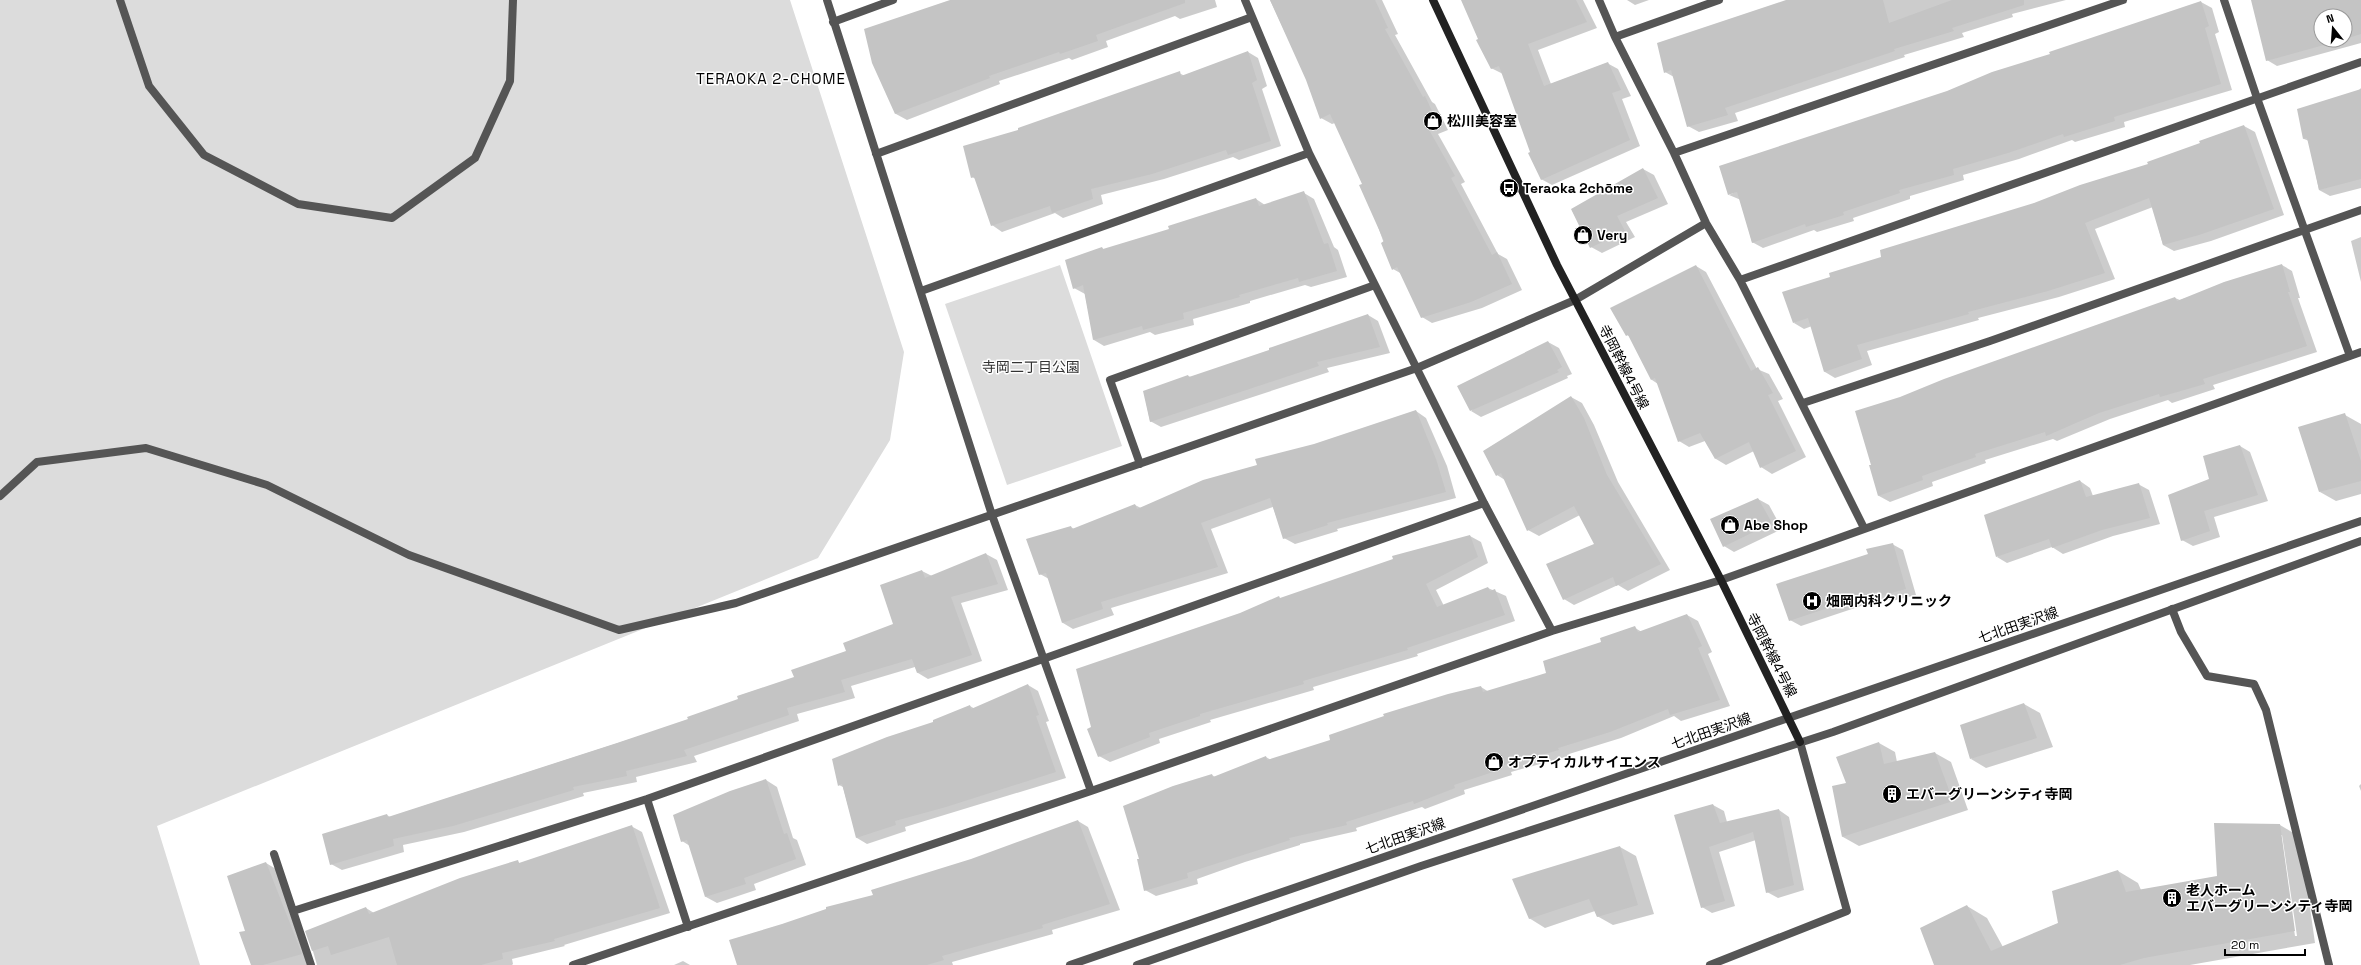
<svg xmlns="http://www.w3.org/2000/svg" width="2361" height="965" font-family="'Space Grotesk','Noto Sans JP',sans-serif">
<rect width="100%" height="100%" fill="#fff"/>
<path fill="#dcdcdc" d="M0 0H790L904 352 890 440 818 558 157 826 200 965H0Z
M1060 265 1122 446 1007 485 945 304Z"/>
<path fill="#0003" fill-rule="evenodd" d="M952 0H1215L1217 7 1180 19 1175 16 1106 41 1108 47 1072 60 1069 58 999 81 1000 84 907 120 896 114 873 63Z
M1270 0H1382L1398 34 1395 35 1432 102 1435 104 1448 130 1438 134 1465 182 1461 184 1498 254 1507 259 1522 290 1482 308 1432 323 1422 317 1402 274 1393 269 1363 184 1335 123 1332 124 1321 118 1307 79Z
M1462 0H1583L1597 28 1538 50 1551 84 1607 63 1618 69 1631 96 1622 99 1640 146 1552 185 1541 179 1503 74 1491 68Z
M1627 0H1649L1635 5Z
M1791 0H2066L2012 14 2013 17 1962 33 1964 37 1904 55 1905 57 1735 113 1738 121 1699 132 1688 126 1674 77 1665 72Z
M2252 0H2361V43L2277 66 2267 60ZM2321 16H2345V40H2321Z
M2201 2 2212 8 2219 32 2215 34 2232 90 2124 122 2125 127 2075 142 2072 140 2019 159 1963 175 1964 180 1910 196V199L1853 218 1854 221 1817 232 1814 230 1763 248 1752 242 1741 200 1729 195 1947 92Z
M1248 52 1258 58 1267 86 1262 89 1281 146 1239 160 1233 157 1164 179 1101 195 1103 204 1063 218 1055 213 1002 232 992 225 976 179 972 177 1020 131 1179 73 1185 76Z
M2361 88V188L2330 196 2319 190 2309 141 2304 139 2298 110 2358 91Z
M2244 126 2255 132 2284 215 2211 241 2174 251 2163 245 2153 207 2095 229 2115 279 2059 297 1978 318 1979 320 1867 351 1872 365 1835 378 1825 372 1812 326 1804 329 1794 323 1831 278 1883 258 2149 165Z
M1643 169 1654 175 1668 204 1626 222 1635 237 1602 253 1591 247 1572 210Z
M1304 193 1314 199 1334 247 1338 250 1347 277 1311 287 1305 285 1250 301V303L1193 319 1194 325 1155 335 1150 332 1104 346 1094 340 1085 294 1074 288 1102 248 1105 250 1170 230 1256 199 1265 205Z
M2361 237V282L2351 241Z
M2282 265 2292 271 2300 298H2298L2317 352 2213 385 2215 389 2172 403 2168 400 2110 419 2057 441 2053 439 1985 460 1986 463 1932 482 1933 486 1890 502 1879 496 1873 465 1900 398 2175 298 2180 300Z
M1696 266 1706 272 1757 369 1769 374 1783 399 1778 401 1806 457 1772 474 1761 467 1754 451 1726 465 1716 459 1705 441 1689 447 1679 441 1658 384 1652 380 1631 337 1627 335Z
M1368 315 1378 321 1390 353 1327 368 1329 372 1161 427 1150 421 1144 392 1188 376 1191 377 1270 351Z
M1548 342 1559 348 1572 374 1567 376 1568 378 1481 417 1471 411Z
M1571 397 1582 403 1594 425 1618 482 1670 570 1628 591 1618 585 1574 605 1564 599 1596 545 1580 515 1539 536 1528 530 1505 480 1497 475Z
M1416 411 1426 418 1447 466 1456 498 1337 529 1338 531 1295 544 1284 538 1273 507 1211 529 1228 573 1111 608 1114 615 1073 629 1063 623 1049 579 1040 574 1071 527 1074 529 1135 505 1141 508Z
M2345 415 2361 424V494L2336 501 2320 492Z
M2240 446 2250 452 2268 501 2214 517 2220 537 2193 546 2182 540 2211 479Z
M2080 481 2090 488 2093 496 2138 484 2149 490 2160 524 2113 536 2063 554 2052 547 2007 563 1997 557Z
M1758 499 1769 505 1782 529 1734 552 1724 546Z
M1470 536 1481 542 1488 563 1436 590 1444 606 1488 588 1506 596 1515 621 1417 654 1418 656 1313 687 1314 690 1210 720 1211 722 1159 739 1160 743 1110 762 1099 756 1281 599Z
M1892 544 1903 550 1916 595 1892 601 1885 598 1801 626 1790 620 1869 555Z
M986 554 997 560 1008 590 961 603 982 661 928 679 918 673 915 667 851 686 855 698 797 714 799 721 694 756 697 762 636 777 637 782 583 793 584 796 464 832 403 845 404 852 342 870 331 864 387 815 390 817 689 720 795 678 847 652 894 625 922 571 932 576Z
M1687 615 1698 621 1712 652 1708 654 1730 706 1681 721 1674 716 1621 738 1569 754V756L1511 772 1512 775 1464 790 1465 794 1425 809 1422 807 1356 828 1357 831 1300 844V845L1245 862 1197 879 1198 884 1156 896 1145 890 1141 859 1212 775 1215 777 1266 757 1271 760 1331 741 1481 687 1489 692 1547 674 1602 642 1635 628 1642 632Z
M1028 685 1038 691 1049 721 1046 722 1066 778 905 827 906 831 867 844 857 838 843 787 839 785 934 722 970 706 975 709Z
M2024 704 2040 713 2053 747 1986 768 1971 759Z
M1879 743 1895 752 1897 762 1935 753 1951 762 1968 810 1859 846 1843 837 1833 787 1847 784Z
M766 780 777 787 793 838 797 840 806 865 754 884 756 890 717 903 706 897 690 846 682 841Z
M2361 784V791L2359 786Z
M1713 805 1724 811 1727 822 1779 810 1789 817 1804 890 1778 898 1767 892 1756 840 1719 852 1735 906 1712 913 1702 907Z
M1078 821 1088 827 1120 910 1052 930 1053 934 952 962 953 965H738L874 895Z
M2280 825 2300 837 2315 943 2190 965H1935L1967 906 1987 918 2003 947 2059 923 2118 871 2138 883 2141 890 2219 877ZM2280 835H2282L2297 936H2295Z
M631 826 642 832 670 913 564 945 565 946 512 959 513 964 512 965H317L307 931 366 908 374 913 518 862 521 864Z
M1620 847 1636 856 1654 914 1613 925 1597 916 1595 911 1545 928 1529 918Z
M266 863 276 869 313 965H252L246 931Z
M683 961 690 965H674Z"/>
<path fill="#c4c4c4" d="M950 0H1185V3L1096 35 1098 41 1060 54 1059 52 989 76 990 78 895 114 872 63 864 29Z
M1270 0H1375L1388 28 1385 29 1423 97 1425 96 1438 124 1428 128 1455 176 1451 178 1492 255 1497 252 1512 284 1471 302 1421 318 1397 267 1392 270 1381 243 1384 241 1359 185 1362 184 1330 114 1320 119 1306 80Z
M1461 0H1576L1587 22 1528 44 1544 86 1608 62 1621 90 1612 93 1630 140 1541 180 1528 153 1530 152 1499 66 1491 69 1476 40 1478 39Z
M1786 0H1883L1889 23 1952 0H2024V5L1952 28 1954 31 1894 49 1895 51 1725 108 1728 115 1687 127 1671 70 1664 73 1657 43Z
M2251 0H2361V34L2345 39V16H2321V40H2342L2266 61Z
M2201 1 2209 26 2205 28 2221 84 2114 117 2115 121 2064 137 2063 134 2008 153 1953 169 1954 175 1899 190 1900 193 1843 212 1844 215 1806 227 1805 224 1752 243 1737 192 1728 195 1719 166 1947 91 1992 72 2050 54 2049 52Z
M1248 51 1257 80 1252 83 1271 141 1228 155 1226 150 1152 174 1091 189 1093 199 1052 213 1050 206 991 226 974 177 971 178 963 146 1018 130V128L1180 71 1181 76Z
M2361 89V179L2319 190 2307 138 2303 139 2297 109Z
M2244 125 2274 209 2199 235 2163 245 2149 198 2085 223 2105 273 2048 291 1968 312 1969 314 1857 345 1862 359 1824 372 1808 318 1793 323 1782 292 1830 277 1829 273 1881 257 1880 250 2034 203 2080 185 2148 164 2147 162 2200 143 2199 141Z
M1643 168 1658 198 1617 216 1625 231 1590 248 1571 209Z
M1304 191 1324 244 1328 243 1337 271 1299 282 1298 278 1239 295 1240 297 1183 313 1184 319 1143 330 1142 326 1093 340 1083 285 1073 289 1065 260 1102 247 1103 249 1169 229 1168 226 1256 198 1259 206Z
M2282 264 2290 292H2288L2307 346 2203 379 2205 384 2160 397 2159 394 2099 413 2046 436 2045 432 1975 454 1976 457 1922 476 1923 480 1878 496 1869 465H1871L1855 411 1900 397 1944 379 2175 297 2177 301 2224 282Z
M1696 265 1751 371 1758 367 1773 393 1768 395 1796 451 1760 468 1749 442 1715 459 1700 433 1678 442 1655 378 1651 380 1628 335 1626 336 1610 308Z
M1368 314 1380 347 1317 362 1319 366 1150 422 1143 391 1188 375 1189 377 1269 350V348Z
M1548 341 1562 367 1557 370 1559 372 1470 411 1457 386Z
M1571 396 1584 418 1607 475 1661 564 1616 586 1613 577 1563 600 1546 564 1594 544 1574 506 1527 531 1501 473 1496 476 1483 451Z
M1416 410 1436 459 1446 492 1327 523 1328 525 1283 539 1270 498 1201 523 1218 567 1101 602 1103 609 1062 623 1046 573 1039 575 1026 539 1071 526 1072 529 1135 504 1137 509 1203 480 1257 465 1255 459 1314 444Z
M2345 413 2361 461V481L2319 492 2298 427Z
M2240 445 2258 495 2204 511 2210 531 2181 541 2168 495 2209 479 2203 456Z
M2080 480 2086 497 2139 483 2150 518 2102 530 2052 548 2049 539 1996 557 1984 515Z
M1758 498 1772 523 1723 547 1710 519Z
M1470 535 1478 557 1426 584 1437 607 1488 587 1490 591 1495 589 1505 615 1407 648 1408 650 1303 681 1304 684 1200 714V716L1149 733 1150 737 1098 757 1087 729 1091 727 1076 669 1240 613 1279 596 1280 598 1393 559 1392 556Z
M1893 543 1906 589 1880 596 1879 591 1789 621 1776 584 1868 554 1866 549Z
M986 553 998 584 951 597 972 655 917 673 912 659 841 680 845 692 787 708 789 715 684 750 687 756 626 771 627 776 573 787 574 790 453 826 393 839 394 846 330 865 322 834 387 814 388 817 617 743 688 719 687 717 738 699 737 696 794 677 791 670 846 651 843 643 893 624 880 585 922 570 925 578Z
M1687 614 1702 646 1698 648 1720 700 1670 715 1668 709 1610 732 1558 748 1559 750 1501 766 1502 769 1454 785 1455 788 1414 804 1413 801 1346 822 1347 825 1289 838 1290 840 1187 873 1188 878 1144 891 1137 859H1139L1123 806 1173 786 1212 774 1213 777 1266 756 1267 760 1330 740 1329 735 1384 716 1383 714 1448 694 1481 686 1483 692 1546 673 1543 661 1601 642 1600 638 1635 626 1638 632Z
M1028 684 1039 715 1036 716 1056 772 946 807 895 821 896 825 856 838 842 784 838 786 832 759 887 737 933 722V720L970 705 971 709Z
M2024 703 2037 738 1970 759 1960 725Z
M1879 742 1884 764 1935 752 1953 801 1842 837 1832 786 1846 783 1836 757Z
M766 779 784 834 787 833 796 859 744 878 746 884 705 897 687 840 681 842 673 815 730 791Z
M1713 804 1720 823 1779 809 1794 885 1766 893 1753 832 1709 847 1725 901 1701 908 1674 815Z
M1078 820 1110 904 1042 925 1043 928 942 956 944 960 927 965H737L729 940 782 924 826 909V907L873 895 871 890 971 859Z
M2214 823 2280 824 2295 931 2144 958 2120 965H1934L1920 928 1967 905 1991 951 2058 923 2052 891 2118 870 2126 892 2217 876Z
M632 825 660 908 554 939 555 941 502 953 503 959 481 965H397L389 937 331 955 328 946 312 951 305 931 366 907 369 914 460 878 518 860 519 863Z
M1620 846 1638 905 1597 917 1589 899 1529 919 1512 879Z
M266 862 302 954 263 965H251L239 932 245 931 227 876Z"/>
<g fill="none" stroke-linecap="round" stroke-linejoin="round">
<path stroke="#555" stroke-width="8" d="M2172 609 2181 632 2207 676 2254 684 2266 710 2329 965"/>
<path stroke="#555" stroke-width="8" d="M120 0 149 86 204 155 298 204 392 218 475 158 510 81 513 0
M827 0 992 515 1091 791
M1245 0 1309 153 1484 503 1552 631
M1599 0 1615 37 1674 153 1706 223 1740 280 1864 528
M2224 0 2257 98 2350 356
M833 22 893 0
M1615 37 1719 0
M1674 153 2123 0
M876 154 1252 17
M1740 280 2361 62
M921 291 1309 153
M1803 403 1990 341 2361 210
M1140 464 1110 380 1375 285
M0 496 37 462 146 448 267 485 409 555 619 630 736 603 1417 368 1575 300 1706 223
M647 799 688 927
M274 854 311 965
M293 911 647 799 1484 503
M573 965 1091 791 1552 631 1721 580 2361 352
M1070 965 2361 521
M1137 965 1421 866 1833 732 2361 541
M1710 965 1847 911 1800 742"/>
<path stroke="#222" stroke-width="8" d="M1433 0 1557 265 1721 580 1800 742"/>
</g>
<defs>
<g id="shop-disc" transform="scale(1)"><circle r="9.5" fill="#000" stroke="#fff"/><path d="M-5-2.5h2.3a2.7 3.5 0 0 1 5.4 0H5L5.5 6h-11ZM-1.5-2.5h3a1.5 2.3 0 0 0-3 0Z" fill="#fff"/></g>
<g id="bus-disc" transform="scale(1)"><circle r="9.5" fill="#000" stroke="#fff"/><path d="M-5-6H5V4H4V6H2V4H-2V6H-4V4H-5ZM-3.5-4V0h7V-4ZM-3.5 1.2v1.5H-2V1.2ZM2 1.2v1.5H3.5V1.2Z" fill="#fff"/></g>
<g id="hospital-disc" transform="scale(1)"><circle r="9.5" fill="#000" stroke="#fff"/><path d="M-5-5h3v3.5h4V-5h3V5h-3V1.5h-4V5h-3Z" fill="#fff"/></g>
<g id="building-disc" transform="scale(1)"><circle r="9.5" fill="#000" stroke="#fff"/><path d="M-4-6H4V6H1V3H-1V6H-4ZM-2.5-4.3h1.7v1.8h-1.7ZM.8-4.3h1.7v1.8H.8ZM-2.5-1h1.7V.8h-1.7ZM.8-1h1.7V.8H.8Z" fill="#fff"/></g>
</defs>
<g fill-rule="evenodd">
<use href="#shop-disc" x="1433" y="121"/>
<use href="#bus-disc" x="1509" y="188"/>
<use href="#shop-disc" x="1583" y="235"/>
<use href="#shop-disc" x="1730" y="525"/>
<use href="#hospital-disc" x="1812" y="601"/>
<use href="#shop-disc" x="1494" y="762"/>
<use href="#building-disc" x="1892" y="794"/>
<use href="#building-disc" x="2172" y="898"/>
</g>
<g text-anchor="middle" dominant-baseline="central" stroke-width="3" stroke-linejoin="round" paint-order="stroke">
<g font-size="14" font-weight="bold" fill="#000" stroke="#fff" text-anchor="start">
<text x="1447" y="121">松川美容室</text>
<text x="1523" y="188">Teraoka 2chōme</text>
<text x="1597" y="235">Very</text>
<text x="1744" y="525">Abe Shop</text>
<text x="1826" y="601">畑岡内科クリニック</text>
<text x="1508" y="762">オプティカルサイエンス</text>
<text x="1906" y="794">エバーグリーンシティ寺岡</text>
<text x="2186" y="890">老人ホーム<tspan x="2186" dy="16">エバーグリーンシティ寺岡</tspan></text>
</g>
<g font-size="14" fill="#333" stroke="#fff">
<text x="1031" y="367">寺岡二丁目公園</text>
</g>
<g font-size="14" fill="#000" stroke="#fff">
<text transform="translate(1624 367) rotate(63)">寺岡幹線4号線</text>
<text transform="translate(2018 625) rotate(-19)">七北田実沢線</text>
<text transform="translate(1772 655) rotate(63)">寺岡幹線4号線</text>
<text transform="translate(1711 731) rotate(-19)">七北田実沢線</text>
<text transform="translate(1405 836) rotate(-19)">七北田実沢線</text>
</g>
<g font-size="15" letter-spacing="1" fill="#000" stroke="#fff">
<text x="771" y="78">TERAOKA 2-CHOME</text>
</g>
</g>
<g transform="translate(2333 28) rotate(343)"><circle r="19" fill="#ffffff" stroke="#999999"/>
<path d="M0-3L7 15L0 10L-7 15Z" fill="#000000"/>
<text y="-6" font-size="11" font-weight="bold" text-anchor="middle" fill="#000000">N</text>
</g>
<path d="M2225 949v6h80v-6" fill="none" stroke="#000000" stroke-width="2"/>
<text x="2231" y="949" font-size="12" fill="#000000" stroke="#ffffff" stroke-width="3" paint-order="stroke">20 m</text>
</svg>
